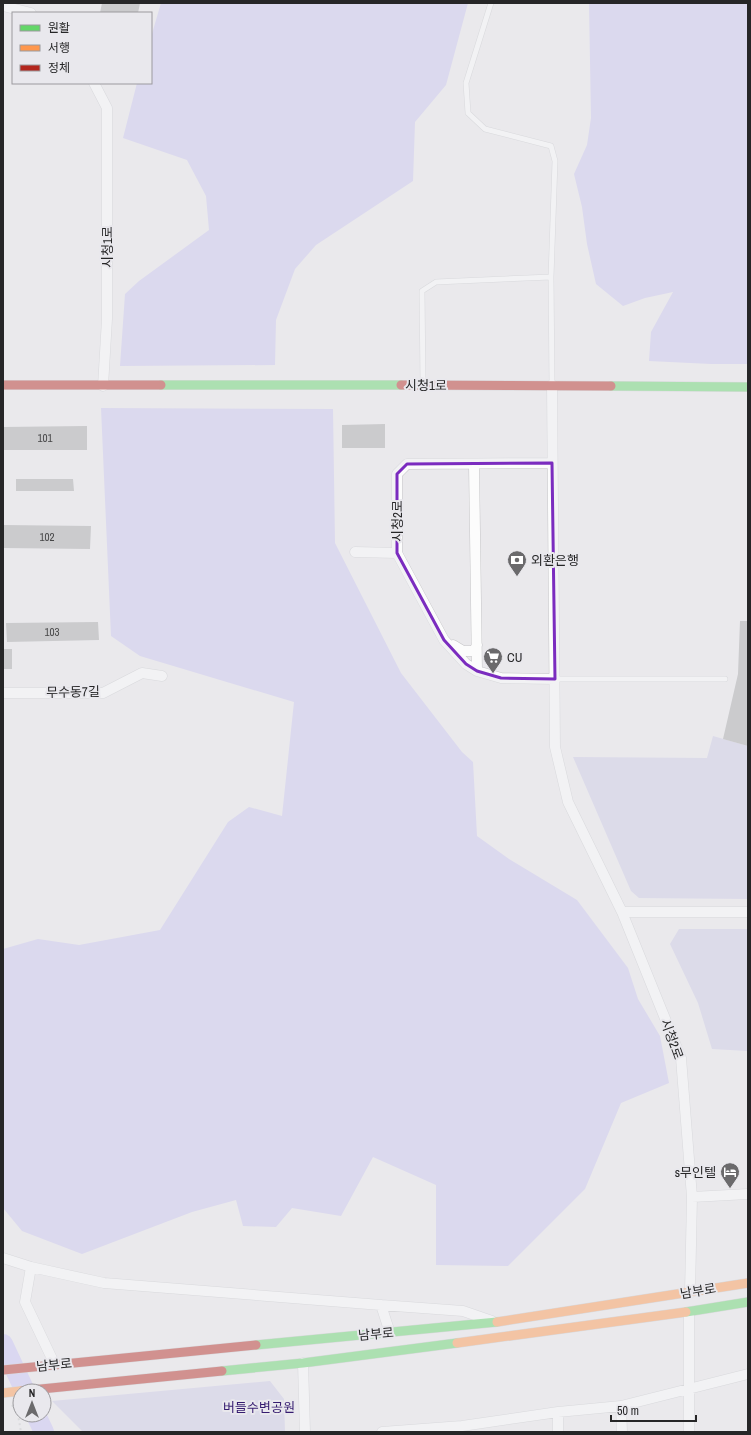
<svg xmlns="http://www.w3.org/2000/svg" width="751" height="1435" font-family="'Archivo Narrow','Noto Sans KR',sans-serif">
<rect width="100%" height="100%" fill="#eae9ec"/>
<path fill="#cdc9e5" d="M713 736 748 746V899L639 898 631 891 573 757 707 758Z
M679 929H748V1051L712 1049 698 1003 670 944Z
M270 1381 284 1399 285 1432H83L52 1401Z"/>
<path fill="#cbc5ef" d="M161 3H468L446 85 415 122 413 181 316 245 295 269 276 320 275 365 120 366 125 294 139 281 209 230 206 196 187 160 123 138 137 83H151V37Z
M589 3H748V364H711L649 361 651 332 673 292 645 298 623 306 596 284 587 244 582 207 574 174 587 145 591 118Z
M101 408 333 409 335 543 401 673 462 752 473 762 477 836 509 859 577 900 628 968 638 999 660 1036 669 1083 621 1103 585 1189 508 1266 436 1265V1185L373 1157 341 1216 292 1208 276 1227 243 1226 236 1200 192 1212 82 1254 22 1231 3 1208V949L38 939 79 945 160 930 228 822 249 807 282 816 294 702 140 656 111 636Z"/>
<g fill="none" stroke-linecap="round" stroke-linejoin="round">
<path stroke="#c8c0f5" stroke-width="20" d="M3 1344 25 1391
M36 1415 44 1432"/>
</g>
<path fill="#a6a6a6" d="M102 3H140L138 13H100Z
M385 424V448H342V425Z
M87 426V450H3V427Z
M16 479H73L74 491H16Z
M3 525 91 526 90 549 3 548Z
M740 621H748V746L723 739 738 674Z
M98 622 99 640 7 642 6 623Z
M3 649H12V669H3Z"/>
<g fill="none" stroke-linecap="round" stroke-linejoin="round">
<g stroke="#c6c6c8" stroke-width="6">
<path id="lane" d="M491 3 466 83 468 113 485 129 551 146 555 161 551 277 552 385
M423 384 422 291 436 282 551 277
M555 679H725"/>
</g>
<g stroke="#c6c6c8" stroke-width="11">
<path id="street" d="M3 6 31 13
M94 83 107 108V319L103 386
M552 385 555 747 568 802 622 912 681 1058 692 1197 690 1293
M552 463 407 464 397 474V553L444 640 466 664 477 671 501 678 555 679
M474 464 477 671
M355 552 397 553
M453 645 463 651H474L477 645
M3 693H103L142 673 162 676
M622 912H748
M692 1197 748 1194
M3 1258 31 1267 104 1283 381 1305 390 1333
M31 1267 25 1302 55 1365
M381 1305 463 1311 492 1321
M689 1312V1432
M303 1363 305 1432
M621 1406 622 1432
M558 1412V1432
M382 1432 462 1426 558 1412 621 1406 748 1374"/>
</g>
<g stroke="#c6c6c8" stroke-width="10">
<path id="fast" d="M161 385H401
M611 386 748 387
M686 1312 748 1302
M256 1345 497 1322
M222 1371 303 1363 457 1343"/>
</g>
<g stroke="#c6c6c8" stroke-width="10">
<path id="slow" d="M497 1322 748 1283
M457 1343 686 1312"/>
</g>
<g stroke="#c6c6c8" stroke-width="10">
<path id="jam" d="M3 385H161
M401 385 611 386
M3 1370 256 1345
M21 1391 222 1371"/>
</g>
<path stroke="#c9c9ca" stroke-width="2" stroke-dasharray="2 3" stroke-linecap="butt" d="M12 1405 18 1415 21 1432"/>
<use href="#lane" stroke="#fcfcfc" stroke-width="5"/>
<use href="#street" stroke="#fcfcfc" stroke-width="10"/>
<use href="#fast" stroke="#63d668" stroke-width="9"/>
<use href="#slow" stroke="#ff974d" stroke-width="9"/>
<use href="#jam" stroke="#b3261e" stroke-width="9"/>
<g stroke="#c6c6c8" stroke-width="10" stroke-linecap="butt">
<path id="slow-bridge" d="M3 1393 20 1391"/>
</g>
<use href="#slow-bridge" stroke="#ff974d" stroke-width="9"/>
</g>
<path d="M0 0H751V1435H0ZM552 463 555 679 501 678 477 671 466 664 444 640 397 553V474L407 464Z" fill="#eae9ec" fill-opacity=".55" fill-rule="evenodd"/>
<path fill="none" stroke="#7b2cbf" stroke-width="3" stroke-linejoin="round" d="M552 463 555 679 501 678 477 671 466 664 444 640 397 553V474L407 464Z"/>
<defs>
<g id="bank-pin" transform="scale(1)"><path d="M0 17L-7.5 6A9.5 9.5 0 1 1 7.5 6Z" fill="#6b6a6c" stroke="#e9e8ed"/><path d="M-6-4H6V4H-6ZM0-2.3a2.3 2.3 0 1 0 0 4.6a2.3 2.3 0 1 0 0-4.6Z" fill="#fff"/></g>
<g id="supermarket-pin" transform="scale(1)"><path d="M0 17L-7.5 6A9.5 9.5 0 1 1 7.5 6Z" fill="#6b6a6c" stroke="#e9e8ed"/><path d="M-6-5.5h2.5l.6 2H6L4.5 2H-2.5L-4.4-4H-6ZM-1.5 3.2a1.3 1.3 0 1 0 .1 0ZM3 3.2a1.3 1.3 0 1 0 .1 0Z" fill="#fff"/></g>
<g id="hotel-pin" transform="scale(1)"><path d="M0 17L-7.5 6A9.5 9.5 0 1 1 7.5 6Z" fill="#6b6a6c" stroke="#e9e8ed"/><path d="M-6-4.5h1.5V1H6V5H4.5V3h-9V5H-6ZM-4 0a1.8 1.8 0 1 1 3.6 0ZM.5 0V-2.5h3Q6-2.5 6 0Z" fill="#fff"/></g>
</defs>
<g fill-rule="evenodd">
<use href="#bank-pin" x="517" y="560"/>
<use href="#supermarket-pin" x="493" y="657"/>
<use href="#hotel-pin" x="730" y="1172"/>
</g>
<g text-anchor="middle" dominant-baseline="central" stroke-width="4" stroke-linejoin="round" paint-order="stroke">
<g font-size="11" fill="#464647">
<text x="45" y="438">101</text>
<text x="47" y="537">102</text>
<text x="52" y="632">103</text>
</g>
<g font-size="13" fill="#262627" stroke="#e9e8ed">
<text transform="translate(107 247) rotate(-90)">시청1로</text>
<text x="426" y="385">시청1로</text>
<text transform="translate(397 521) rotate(-90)">시청2로</text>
<text transform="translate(73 692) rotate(-1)">무수동7길</text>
<text transform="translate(672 1039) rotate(70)">시청2로</text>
<text transform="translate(698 1291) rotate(-10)">남부로</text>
<text transform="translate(376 1334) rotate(-5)">남부로</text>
<text transform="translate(54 1365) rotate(-6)">남부로</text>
</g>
<g font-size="13" fill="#262627" stroke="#e9e8ed" text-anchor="start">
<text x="531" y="560">외환은행</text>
<text x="507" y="657">CU</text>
<text x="716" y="1172" text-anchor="end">s무인텔</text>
</g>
<g font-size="13" fill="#361c70" stroke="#e9e8ed">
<text x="259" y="1407">버들수변공원</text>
</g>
</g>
<rect width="751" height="1435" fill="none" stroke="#262627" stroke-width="8"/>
<rect x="12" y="12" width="140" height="72" fill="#e9e8ed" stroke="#9b9a9e"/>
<rect x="20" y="25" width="20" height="6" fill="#63d668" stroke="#9b9a9e"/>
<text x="48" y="32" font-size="12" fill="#262627">원활</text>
<rect x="20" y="45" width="20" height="6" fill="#ff974d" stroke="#9b9a9e"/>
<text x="48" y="52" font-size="12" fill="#262627">서행</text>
<rect x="20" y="65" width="20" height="6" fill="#b3261e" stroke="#9b9a9e"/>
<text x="48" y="72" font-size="12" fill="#262627">정체</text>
<g transform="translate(32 1403)"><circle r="19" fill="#e9e8ed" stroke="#9b9a9e"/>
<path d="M0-3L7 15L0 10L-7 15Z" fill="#6b6a6c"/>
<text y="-6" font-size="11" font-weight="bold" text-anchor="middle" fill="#262627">N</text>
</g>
<path d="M611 1415v6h85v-6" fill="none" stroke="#262627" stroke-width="2"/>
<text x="617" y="1415" font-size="12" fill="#262627" stroke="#e9e8ed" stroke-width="3" paint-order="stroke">50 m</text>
</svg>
